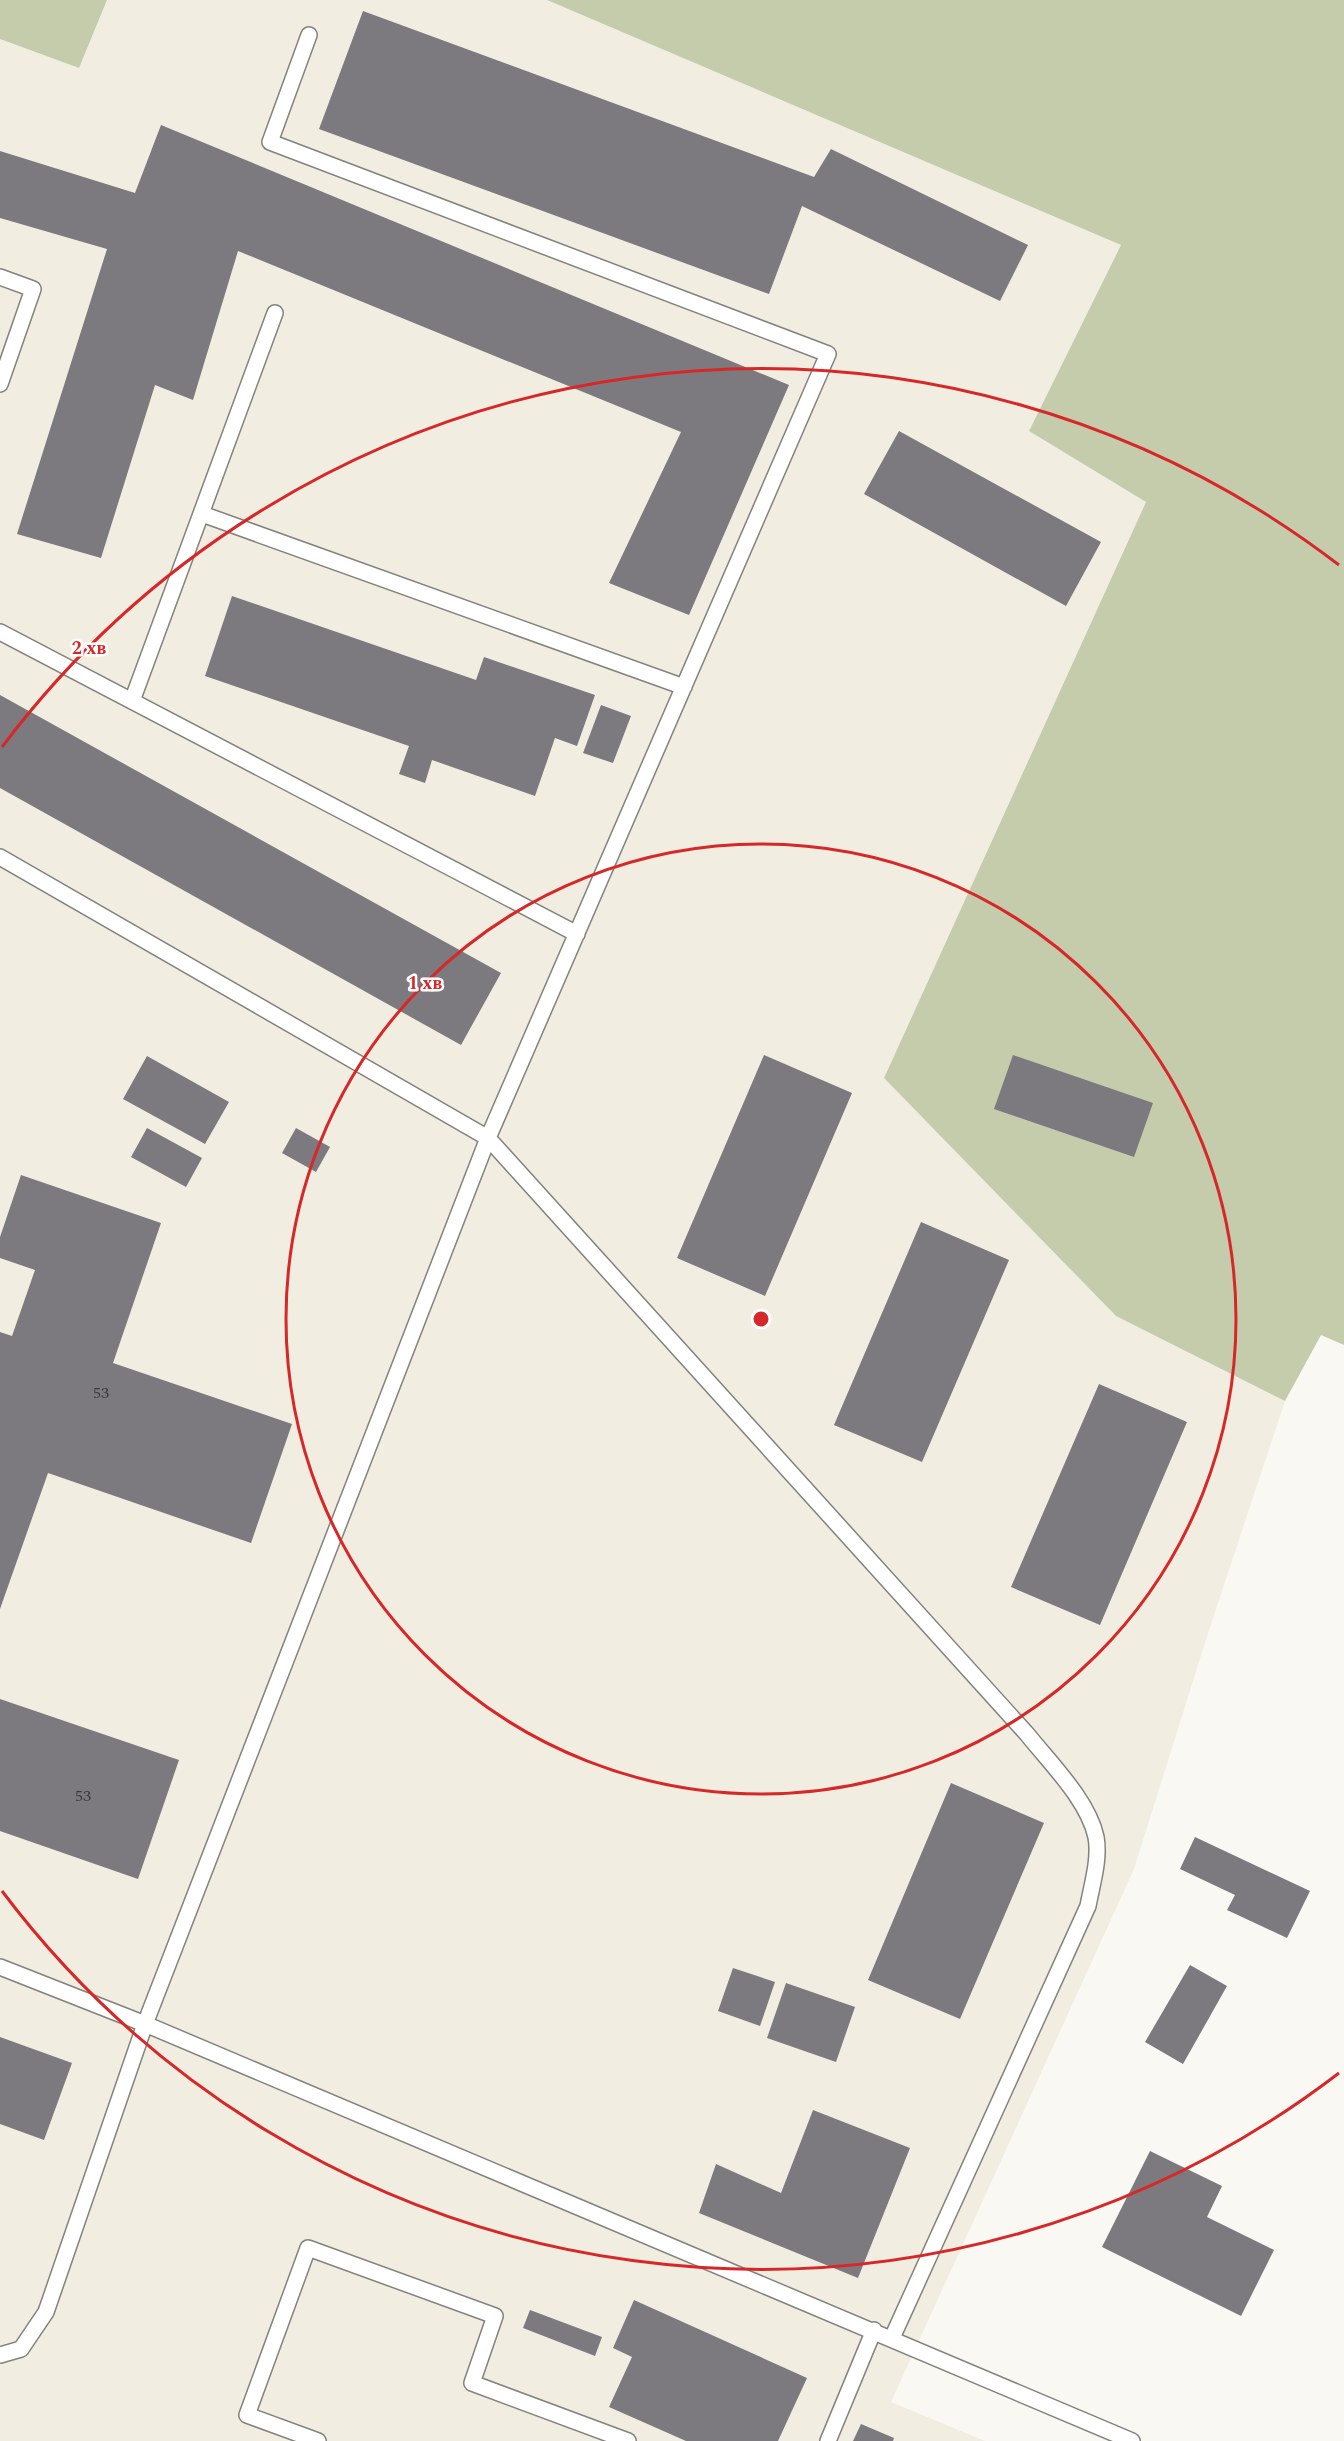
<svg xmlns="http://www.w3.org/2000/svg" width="1344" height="2441" font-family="Spectral,serif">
<rect width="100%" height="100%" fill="#faf8f3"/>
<path fill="#f1ede0" d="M107 0H547L1121 245 1029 431 1146 502 884 1078 1116 1316 1285 1401 1209 1630 1134 1869 891 2402 985 2441H0V39L79 68Z"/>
<path fill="#c4ccac" d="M0 0H107L79 68 0 39Z
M547 0H1344V1345L1321 1335 1285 1401 1116 1316 884 1078 1146 502 1029 431 1121 245Z"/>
<path fill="#7d7a7f" d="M363 11 814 177 831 149 1028 245 1000 301 802 206 769 294 319 129Z
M161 125 789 385 689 615 609 583 681 432 238 251 193 400 155 385 101 558 17 534 107 249 0 218V151L135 193Z
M899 431 1101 542 1066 606 864 494Z
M232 596 476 680 484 657 595 695 577 746 555 738 535 796 432 760 425 783 399 774 409 746 205 676Z
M0 695 501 973 461 1045 0 788Z
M601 705 631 716 613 763 583 753Z
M764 1055 852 1093 765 1296 677 1258Z
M1013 1055 1153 1103 1134 1157 994 1109Z
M147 1056 229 1102 205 1144 123 1099Z
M147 1128 202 1158 186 1187 131 1157Z
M296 1128 330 1147 316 1172 282 1153Z
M21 1175 161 1223 113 1363 292 1424 251 1543 48 1473 0 1609V1332L12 1336 35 1270 0 1258V1237Z
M921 1222 1009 1260 922 1462 834 1425Z
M1099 1384 1187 1422 1100 1625 1011 1587Z
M0 1699 179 1760 138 1879 0 1831Z
M951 1783 1044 1823 960 2019 868 1980Z
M1195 1837 1310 1891 1287 1938 1227 1910 1235 1895 1180 1869Z
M1190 1965 1227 1986 1183 2064 1145 2042Z
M733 1968 775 1982 760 2026 718 2011Z
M786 1983 855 2007 836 2062 767 2038Z
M0 2037 72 2063 44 2140 0 2124Z
M813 2110 910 2148 858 2278 699 2213 716 2164 781 2193Z
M1150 2151 1222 2186 1207 2217 1274 2250 1241 2316 1102 2247Z
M634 2300 807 2378 778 2441H686L609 2407 632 2357 613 2348Z
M530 2310 602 2337 595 2356 523 2328Z
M861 2424 894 2438 893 2441H853Z"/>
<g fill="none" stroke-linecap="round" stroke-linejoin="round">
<g stroke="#84827d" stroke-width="18">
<path id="lane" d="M0 277 33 289 0 384
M202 514 684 687
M0 632 577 934
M132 701 275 313
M0 857 488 1138 1027 1734C1050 1763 1088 1800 1096 1837 1100 1859 1092 1884 1088 1906L892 2338
M0 1967 145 2024 1132 2441
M0 2355 21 2349 46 2312 145 2024 488 1138 828 354 270 142 309 35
M318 2441 247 2415 308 2248 495 2316 472 2383 628 2441
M828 2441 874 2330"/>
</g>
<use href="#lane" stroke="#fff" stroke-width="15"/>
</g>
<g fill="none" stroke="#d62828" stroke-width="3">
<circle cx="761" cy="1319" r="475"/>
<path d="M1339 2073A950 950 0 0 1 2 1891M2 747A950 950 0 0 1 1339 565"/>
</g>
<g text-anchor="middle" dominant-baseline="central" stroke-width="5" stroke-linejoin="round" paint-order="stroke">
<g font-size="16" fill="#3a3938">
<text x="101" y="1393">53</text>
<text x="83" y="1796">53</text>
</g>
</g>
<circle cx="761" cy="1319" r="9" fill="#d62828" stroke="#fff" stroke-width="3"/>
<g font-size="18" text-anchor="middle" font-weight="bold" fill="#d62828" stroke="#fff" stroke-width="5" stroke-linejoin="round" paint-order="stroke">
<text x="89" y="654">2 хв</text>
<text x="425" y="989">1 хв</text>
</g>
</svg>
